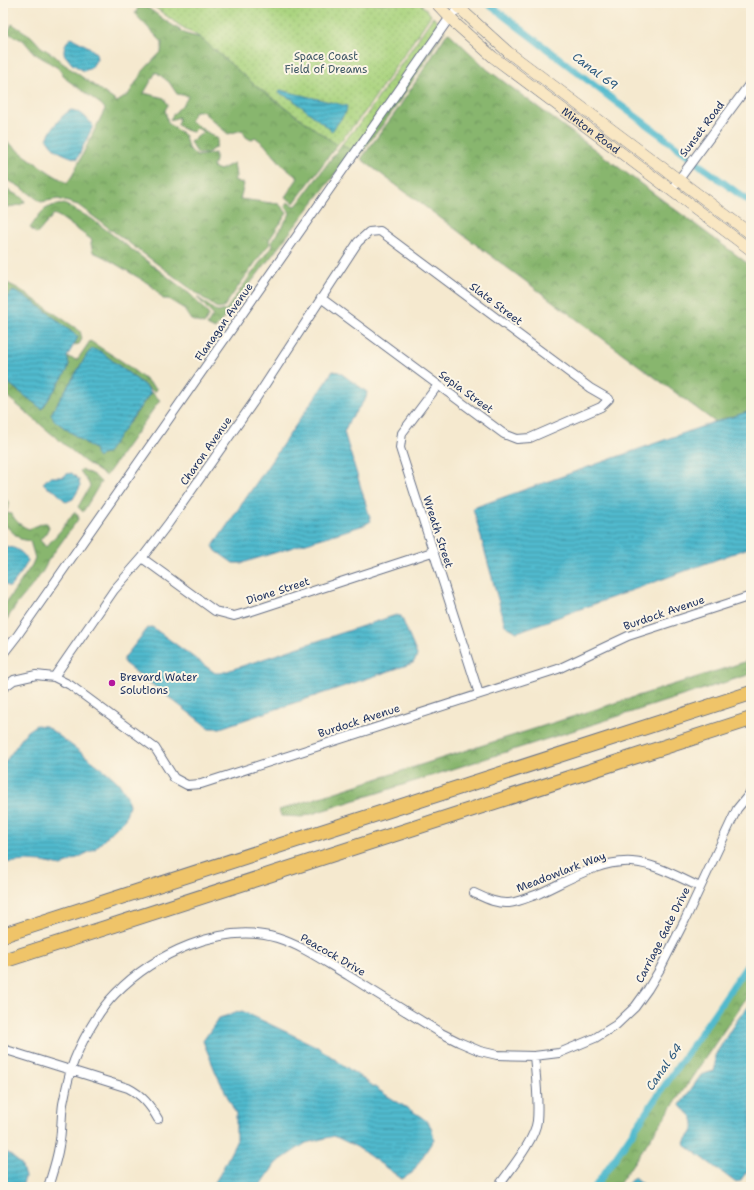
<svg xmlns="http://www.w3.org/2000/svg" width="754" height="1190" font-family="'Shantell Sans',sans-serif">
<defs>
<pattern id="forest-crowns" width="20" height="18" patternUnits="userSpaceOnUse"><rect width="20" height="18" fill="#88b66e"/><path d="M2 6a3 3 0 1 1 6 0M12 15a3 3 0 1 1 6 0" fill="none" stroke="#6e945e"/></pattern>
<pattern id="park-dots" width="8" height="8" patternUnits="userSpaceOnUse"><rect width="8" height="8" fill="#abd480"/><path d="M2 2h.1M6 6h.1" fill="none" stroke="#93b671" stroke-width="1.8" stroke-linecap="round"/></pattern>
<pattern id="water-rules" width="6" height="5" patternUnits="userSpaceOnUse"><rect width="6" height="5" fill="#51bacd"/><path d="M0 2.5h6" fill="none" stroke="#4298aa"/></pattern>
</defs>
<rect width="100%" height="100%" fill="#fcf5e5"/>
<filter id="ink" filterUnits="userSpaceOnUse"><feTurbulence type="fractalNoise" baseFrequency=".025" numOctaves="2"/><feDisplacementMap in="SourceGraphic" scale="8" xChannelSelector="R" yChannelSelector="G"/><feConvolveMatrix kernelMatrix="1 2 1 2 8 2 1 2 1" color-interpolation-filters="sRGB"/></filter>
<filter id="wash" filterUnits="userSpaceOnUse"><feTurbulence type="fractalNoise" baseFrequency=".012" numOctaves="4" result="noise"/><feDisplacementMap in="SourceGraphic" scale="16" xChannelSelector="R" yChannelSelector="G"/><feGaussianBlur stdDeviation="0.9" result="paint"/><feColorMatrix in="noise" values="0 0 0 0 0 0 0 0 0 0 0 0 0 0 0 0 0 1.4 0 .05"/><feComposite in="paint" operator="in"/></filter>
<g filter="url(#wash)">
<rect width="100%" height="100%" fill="#f5e9cf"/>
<path fill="url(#forest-crowns)" stroke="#527266" d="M138 3H141L166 21 186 34 201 38 256 86 337 145 294 203 285 197 298 178 284 167 264 144 255 137 251 140 246 137 242 130 228 134 202 111H195L190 121 218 139 216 147 207 153 198 154 190 142 204 132 197 128 193 132 185 130 178 125 179 117 170 120C174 110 185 106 188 96L177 94 169 82 156 72 144 93 164 98 168 105 165 110 168 123 185 136 188 148 197 156 215 153V160L213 167 220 170 234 163 236 176 234 180 244 184 240 199 279 204 287 213 269 240 270 244 265 249 223 308 218 309 78 205 58 199 41 202C29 193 17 183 3 179V139C24 155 44 170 67 183L72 176 105 109 102 105 66 79 58 68 34 53 24 41 8 33 12 24 31 36 41 47 55 56 61 62 117 102 128 95 143 71 161 52 162 42 135 14 139 6Z
M445 30 395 108 360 155 354 151Z
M448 32 488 70 751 266V411L715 422 361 159 398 109Z
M342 144 352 151 346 160 215 329 207 325 213 315 197 297 217 312 226 310 268 251 273 246 272 241 290 214 289 211 285 206 287 202 294 206 297 205Z
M3 188 23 198 25 202 20 205 7 207 3 204Z
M64 204 92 219 135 252 190 294 209 315 204 324 191 320 183 308 168 299H163L153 287 146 282 104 257 93 252 91 244 92 240 60 217 54 214 37 234 30 228C42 212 42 206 64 204Z
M7 283 19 289 80 331 82 339 79 344 74 345 78 337C58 322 36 300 13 291L7 297 3 311V289Z
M90 341 123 362 157 389 155 392 148 388 100 351 88 353 51 414 54 420 95 450 131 421 151 392 160 400 106 476 84 461 3 393V379L42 409 67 371 69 364 67 357 77 360Z
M82 469 95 476 101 482 83 512 78 507 90 486 88 482 80 471Z
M3 496 9 503 6 513 12 514C15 521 21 526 29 529L43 523H47L49 527 46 533 40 540 46 547 61 530 74 512 77 514 79 518 47 562C46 571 24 595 17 604 12 611 8 618 3 625V607L32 565 35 558 30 541 20 539 7 527 3 524Z
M751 660V674L302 817 281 816 279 810Z
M751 959V991L617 1187H594Z"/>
<path fill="url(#park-dots)" stroke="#63826f" d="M149 3H420L431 15 364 113 337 145 256 86 201 38 179 25Z
M433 17 441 27 352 151 342 144 366 116Z"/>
<path fill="url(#water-rules)" stroke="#367496" d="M72 38 89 47 96 53 97 59 91 68 84 71 72 64 64 54C64 47 65 41 72 38Z
M280 90 347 106 346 112 332 131 292 99 279 93Z
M71 110C81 111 87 118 93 126L77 159C63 154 55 152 47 139 52 128 60 116 71 110Z
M13 291C36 300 58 322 78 337L67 357 69 364 67 371 42 409 3 379V312L7 297Z
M92 349 100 351 145 386 151 392C136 413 121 433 106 454L101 455 98 458 95 454V450L54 420 51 414 88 353Z
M333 371 339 372 367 392 366 398 349 421 344 432 371 521 364 525 242 563H233L216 551 213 546Z
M751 411V547L517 632 505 625 473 508 715 422Z
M72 473 79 480 80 487 73 499 66 502 55 491 48 488 43 483 49 477H63L67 474Z
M3 546C14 547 22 550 28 561L21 573 10 587 3 583Z
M396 615 401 616 417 655 416 658 413 663 220 728H209L124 663V658L148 628 152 627 215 673H221Z
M36 725 46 726 108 773 118 782 127 796 129 805 125 819 95 849 61 866 43 862 26 861 3 863V765L27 731Z
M751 1005V1166L740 1181 735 1182 685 1145C685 1136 698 1133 693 1119 690 1112 683 1111 680 1105L701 1075 714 1071 715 1068V1056L717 1052C727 1037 737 1016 751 1005Z
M242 1011 316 1046 386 1095 420 1116 428 1122 432 1129 434 1139 412 1173 402 1179 357 1147 334 1136 306 1143 276 1163 263 1182 261 1187H212L220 1174 236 1142V1114L216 1073 203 1041 219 1018Z
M3 1149 21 1164 25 1177 22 1187H3Z
M634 1177 646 1187H625Z"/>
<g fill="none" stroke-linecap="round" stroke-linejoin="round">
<path stroke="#51bacd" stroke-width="7" d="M487 3 616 102 689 156
M697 163 751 203
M595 1187 751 960"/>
</g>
</g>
<g filter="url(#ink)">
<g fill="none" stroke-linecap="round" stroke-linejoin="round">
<g stroke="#677086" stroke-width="10">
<path id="minor" d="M671 190 751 82
M438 385 402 433 400 448 479 694
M142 558 215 611 234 616 252 611 432 552
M3 654 17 636 450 17 463 3
M54 677 114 590 142 558 168 524 255 400 358 242 369 232 380 231 590 388 609 399 601 407 530 438 517 439 504 434 321 298
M3 688 14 680 36 675 54 677 70 685 155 748 174 778 187 785 201 784 558 669 628 636 751 596
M474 893C485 898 496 904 509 903 519 902 529 897 538 894 567 881 599 860 632 862 656 864 678 877 700 887
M3 1049 128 1088C142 1095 150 1105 158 1119
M48 1187C52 1174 57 1160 59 1146 62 1132 61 1118 63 1104 65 1093 68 1080 71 1069 79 1045 98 1011 115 994 153 955 222 921 277 938 303 946 325 962 349 976 379 995 410 1014 441 1033L459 1042 480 1051 497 1055 534 1056 559 1053 595 1038 616 1025 635 1007 648 989 660 969 685 920 737 809 751 792
M498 1187C509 1171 535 1140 537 1121 539 1100 536 1077 534 1056"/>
</g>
<g stroke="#677086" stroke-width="12">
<g id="secondary">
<path id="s1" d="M436 3 457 25 493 57 751 250"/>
<path d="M455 3 466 14 508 52 751 234"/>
</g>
</g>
<g stroke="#677086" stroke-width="16">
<path id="motorway" d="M3 935 751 693
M3 961 751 719"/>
</g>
<use href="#minor" stroke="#fff" stroke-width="8"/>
<use href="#secondary" stroke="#f9e7c3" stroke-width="11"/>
<use href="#motorway" stroke="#efc469" stroke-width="14"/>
</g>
</g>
<circle fill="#b5179e" stroke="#fcf5e5" stroke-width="1.5" cx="112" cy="683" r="4"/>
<g text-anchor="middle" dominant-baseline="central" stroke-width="4" stroke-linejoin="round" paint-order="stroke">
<g font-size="11" fill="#3f5866" stroke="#fcf5e5">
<text x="326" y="56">Space Coast<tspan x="326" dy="13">Field of Dreams</tspan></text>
</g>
<g font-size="11" fill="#1b2f5e" stroke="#fcf5e5">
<text transform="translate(702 129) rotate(-53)">Sunset Road</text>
<text stroke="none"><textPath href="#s1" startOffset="201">Minton Road</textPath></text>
<text transform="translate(496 304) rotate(37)">Slate Street</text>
<text transform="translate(224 322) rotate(-55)">Flanagan Avenue</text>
<text transform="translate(466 392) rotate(36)">Sepia Street</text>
<text transform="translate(206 451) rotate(-55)">Charon Avenue</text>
<text transform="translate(438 532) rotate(72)">Wreath Street</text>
<text transform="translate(278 591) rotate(-18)">Dione Street</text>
<text transform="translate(664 613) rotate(-19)">Burdock Avenue</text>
<text transform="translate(359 721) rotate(-18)">Burdock Avenue</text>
<text transform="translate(561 872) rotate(-21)">Meadowlark Way</text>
<text transform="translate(663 935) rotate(-63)">Carriage Gate Drive</text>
<text transform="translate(333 955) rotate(30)">Peacock Drive</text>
</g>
<g font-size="11" fill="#1b2f5e" stroke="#fcf5e5" text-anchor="start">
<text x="120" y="677">Brevard Water<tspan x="120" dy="13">Solutions</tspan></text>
</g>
<g font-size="12" font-style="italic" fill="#2b597f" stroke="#fcf5e5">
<text transform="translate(595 71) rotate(37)">Canal 69</text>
<text transform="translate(664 1067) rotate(-55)">Canal 64</text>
</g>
</g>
<rect width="754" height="1190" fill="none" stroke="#fcf5e5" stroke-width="16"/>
</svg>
